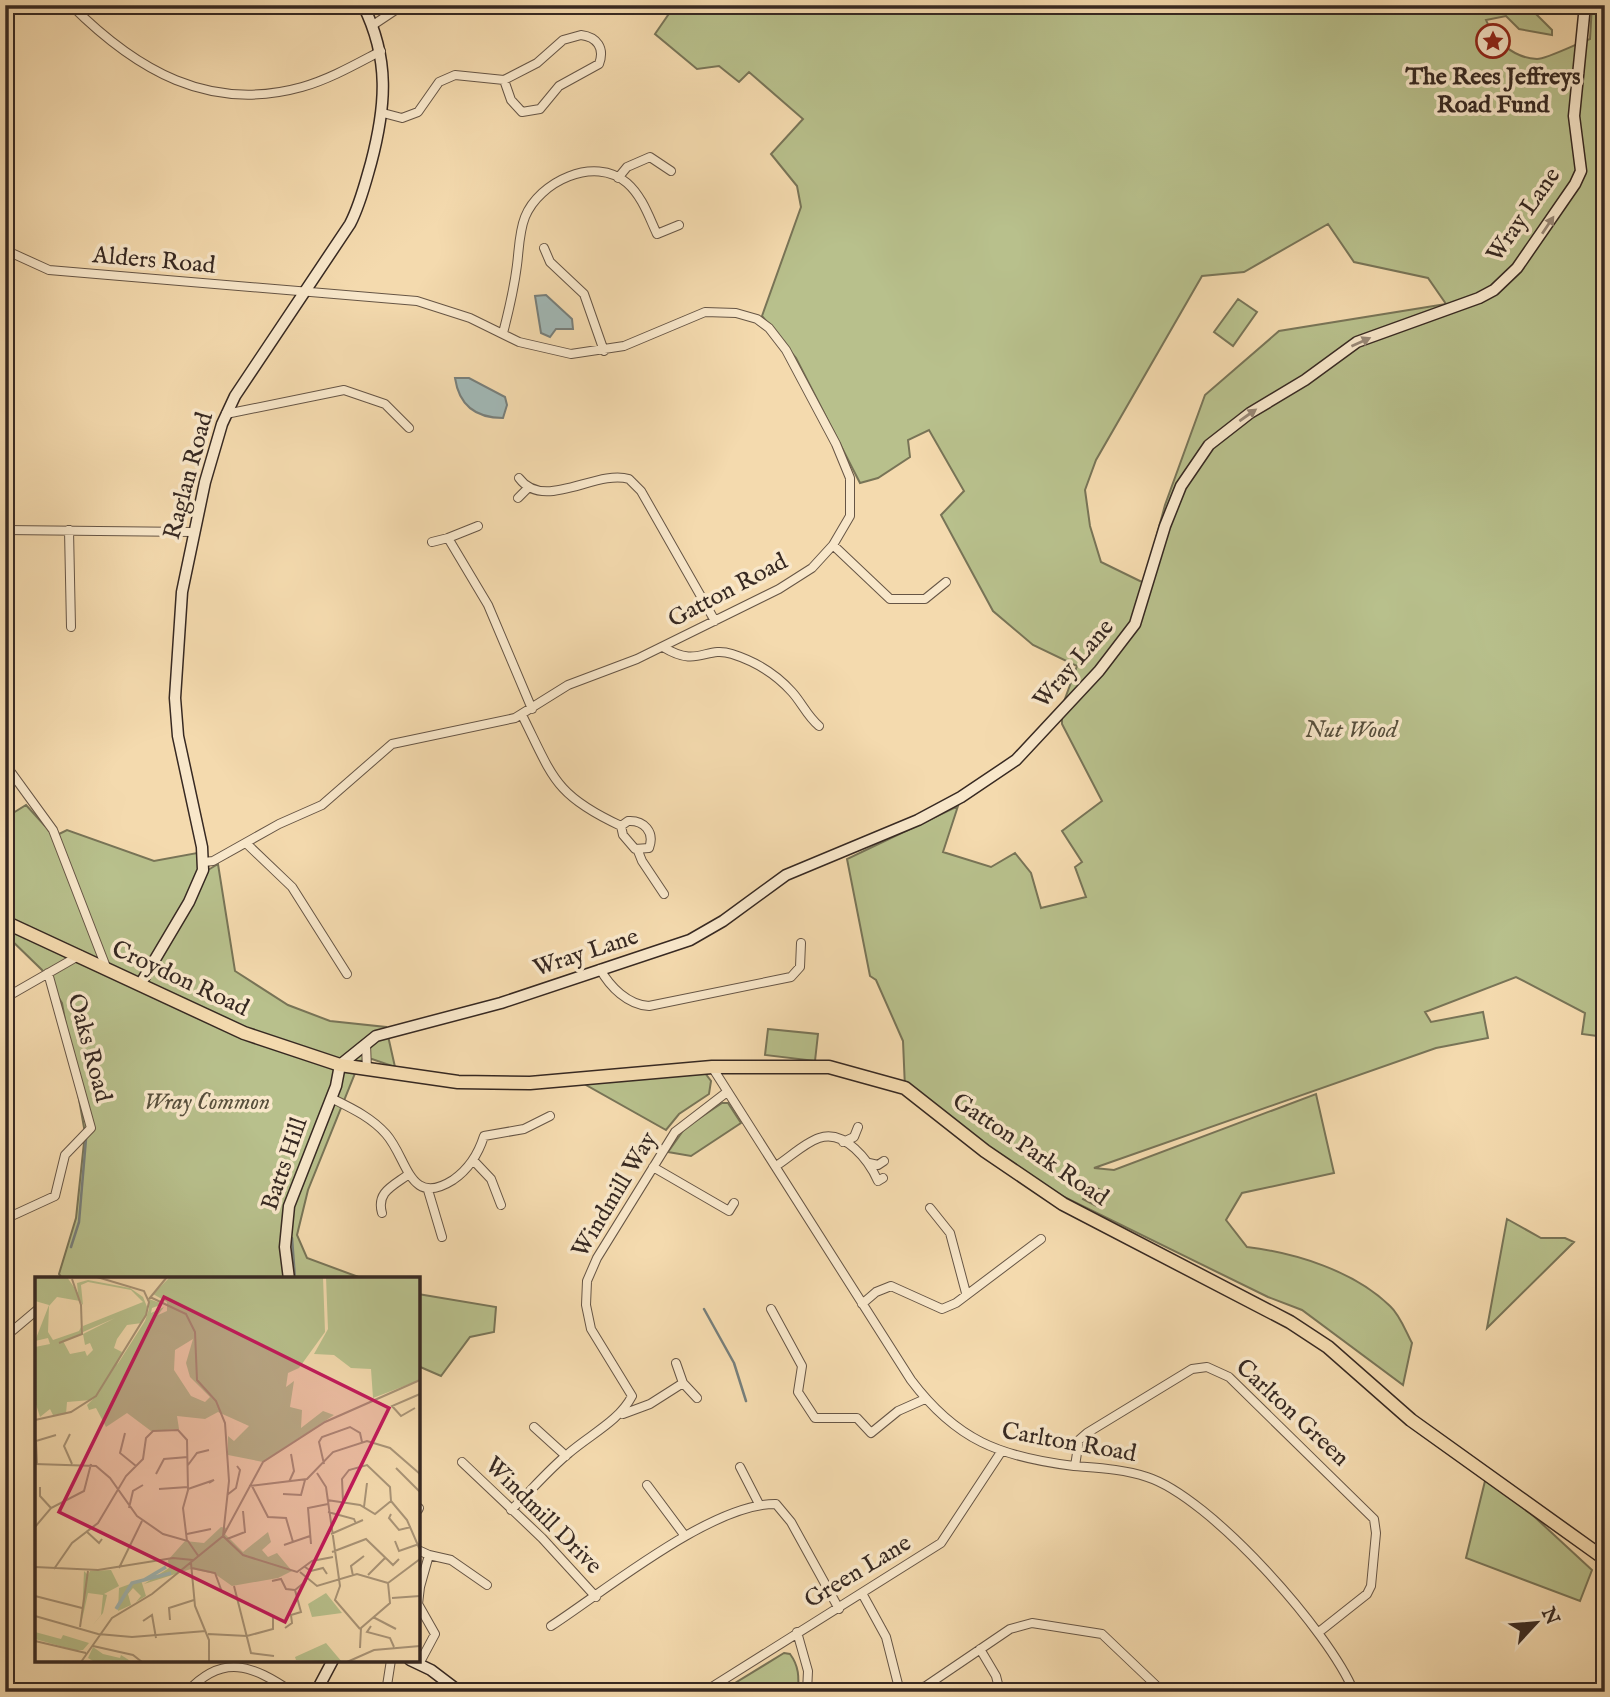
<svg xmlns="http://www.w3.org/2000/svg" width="1610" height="1697" font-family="'IM FELL English',serif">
<rect width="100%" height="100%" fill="#f4daae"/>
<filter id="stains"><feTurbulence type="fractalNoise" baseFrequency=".00286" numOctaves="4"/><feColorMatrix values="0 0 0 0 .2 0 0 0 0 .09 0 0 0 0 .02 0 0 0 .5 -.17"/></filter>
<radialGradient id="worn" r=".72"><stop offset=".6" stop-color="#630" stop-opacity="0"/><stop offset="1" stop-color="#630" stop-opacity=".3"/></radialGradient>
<path fill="#b8c08c" stroke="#787457" stroke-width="2" fill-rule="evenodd" d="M675 5H1527L1552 30V35L1519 29 1506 16 1486 20C1494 40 1513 58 1537 59 1547 59 1578 43 1590 39L1592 5H1605V1037L1582 1034 1585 1013 1516 977 1425 1012 1431 1022 1483 1012 1488 1038 1436 1048 1094 1168 1114 1170 1316 1094 1334 1173 1242 1193 1226 1220 1247 1247C1296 1253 1354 1271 1390 1306 1400 1315 1406 1332 1412 1343L1403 1385 1302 1310 1268 1297 1054 1192 905 1088 903 1041 876 980 870 976 847 859 958 806 943 852 991 867 1015 853 1031 873 1041 908 1086 897 1075 867 1082 862 1062 831 1102 801 1062 724V707L1077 666 1033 645 993 611 941 515 964 491 929 430 908 440 910 457 878 478 860 483 796 358 762 316 801 207 797 186 771 154 803 119 749 72 739 82 719 66 697 69 655 34ZM1328 224 1354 262 1428 278 1446 304 1279 331 1205 395 1165 505 1144 583 1101 562 1090 526 1085 490 1096 460 1202 276 1244 272ZM1091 1185 1108 1194 1100 1208 1083 1199Z
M1238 299 1257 312 1233 346 1214 332Z
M26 805 45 826 59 834 67 830 154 861 197 853 208 870 218 864 235 971 288 1005 330 1021 386 1027 395 1067 372 1059 360 1061 308 1190 297 1235 307 1258 364 1279H63L59 1274 76 1218 85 1133 62 1003 42 970 5 934V818Z
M768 1029 818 1034 815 1061 765 1055Z
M705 1073 711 1081 709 1094 679 1114 666 1130 579 1081Z
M722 1103H728L741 1123 691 1156 668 1152 685 1128Z
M1507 1219 1541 1238H1565L1574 1242 1487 1328Z
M418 1294 496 1307 494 1332 470 1337 441 1376 418 1366Z
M1487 1473 1592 1570 1580 1601 1466 1558Z
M784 1653 790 1654C799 1666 799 1677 798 1692L722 1691Z"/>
<path fill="#a1b8b6" stroke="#777f7b" stroke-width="2" d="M546 295 572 319 573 329H556L550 337 541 333 535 296Z
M455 378H469L505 397 507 405 503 418C476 418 459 405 455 378Z"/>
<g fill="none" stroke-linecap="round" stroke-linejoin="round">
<path stroke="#777f7b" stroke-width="2.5" d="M292 1238 295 1279
M71 1247 79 1222 86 1139
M704 1309 734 1363 746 1401"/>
<g stroke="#665545" stroke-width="10">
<path id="street" d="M71 5C136 70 209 113 302 87 330 79 356 64 381 51
M373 25 403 5
M581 35C597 37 605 48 599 64L559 86 540 109 522 112 511 100 504 80 537 63 563 40Z
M383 113 402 118 418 112 439 82 455 75 504 80
M618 178 627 167 650 157 671 171
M544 248 550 262 584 294 604 351
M5 250 49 270 417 301 470 318 519 342 571 354 624 346 705 312 736 313 757 319 769 328 786 350 836 444 850 478V516L833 545 812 568 779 589 637 659 568 685 515 718 392 744 322 805 279 824 213 861 204 862
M503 333C509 310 514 289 517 265 519 250 519 232 525 217 539 182 594 155 627 183 642 196 649 217 657 234L679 225
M226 414 344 390 385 404 409 428
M519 478C544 512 596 469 629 479L641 491 715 621
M518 498 528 488
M5 530 193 532
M69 530 71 627
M448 538 478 526
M432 542 448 538 488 605 532 709
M833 545 890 599H925L946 582
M663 647C699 669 705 645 732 654 754 661 776 674 792 692 802 703 807 716 819 726
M522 715C553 777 554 795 621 826L623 835 635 849 649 848C655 832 644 820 628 821L621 826
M5 764 53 830 106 967
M247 844 292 887 347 974
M638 851 642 861 664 894
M600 969C610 987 628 1005 649 1006L791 977 800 967 801 943
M5 998 80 955
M366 1044 367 1070
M712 1067 911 1380C956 1440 1000 1457 1074 1466 1098 1468 1123 1469 1147 1477 1210 1497 1329 1631 1354 1692
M331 1098C351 1108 371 1117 386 1134 408 1159 409 1208 453 1180 469 1169 478 1155 484 1136L524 1129 550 1116
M843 1142 854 1137 858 1127
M473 1160 491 1179 501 1205
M869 1163 878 1165 884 1161
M776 1166C789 1158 804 1143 819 1138 845 1129 869 1161 878 1181L883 1178
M653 1167 729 1211 734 1203
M428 1190 442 1237
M930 1208 950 1233 966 1293
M382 1213C376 1192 393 1186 409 1174
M5 1219 55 1196 65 1155 91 1128 48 973
M862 1304 876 1292 891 1286 942 1309 956 1303 1041 1239
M771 1309 802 1366 798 1392 815 1418H857L871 1433 898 1411 925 1399
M5 1337 37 1310
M683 1383 697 1398
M623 1414 650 1404 683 1383 676 1363
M534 1427 566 1456
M462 1462 542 1538 596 1597
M1075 1466 1079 1440 1087 1433 1192 1369 1207 1367 1229 1377 1374 1519 1376 1533 1371 1586 1367 1594 1319 1632
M740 1467 759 1504
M647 1485 685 1536
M418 1510 419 1508
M511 1510C530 1492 548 1470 569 1453 591 1434 619 1421 632 1396L591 1329 586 1305 587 1281 597 1258 675 1132 727 1092
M418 1550 429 1555 420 1587 418 1604
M429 1555 451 1560 487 1585
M863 1595 886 1637 900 1692
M418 1604 435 1634 419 1664
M5 1607 8 1605
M551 1626C605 1591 712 1503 776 1504L791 1522 839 1609
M797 1632 808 1671 807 1692
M980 1649 996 1676 1000 1692
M187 1692C223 1653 252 1665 292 1692
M386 1692 391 1660
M704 1692 941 1543 1001 1452
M908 1692 926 1686 1010 1629 1032 1623 1102 1634 1163 1692"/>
</g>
<g stroke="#372922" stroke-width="13">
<path id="secondary" d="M141 983 189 902 203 870 202 847 178 736 175 698 182 592 205 482 222 424 235 396 350 224C360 205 365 184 371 163 386 106 390 59 363 5
M289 1279 285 1247 289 1206 336 1086 340 1065 376 1036 501 1003 690 940 723 921 786 875 918 820 961 797 1016 760 1099 671 1135 624 1165 526 1181 486 1209 445 1250 413 1305 380 1357 342 1479 298 1494 290 1517 268 1575 184 1581 171 1574 116 1585 5
M410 1660 431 1670 460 1692
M316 1692 333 1660"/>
</g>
<g stroke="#372922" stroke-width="15">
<path id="primary" d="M5 922 244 1033 340 1065 458 1082 530 1083 712 1067H829L905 1088 985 1151 1063 1204 1290 1322 1328 1347 1411 1420 1605 1559"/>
</g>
<use href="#street" stroke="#f8e7ca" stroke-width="8"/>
<use href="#secondary" stroke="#f8e7ca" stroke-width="10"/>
<use href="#primary" stroke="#f4daae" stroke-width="12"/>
</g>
<defs><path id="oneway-solid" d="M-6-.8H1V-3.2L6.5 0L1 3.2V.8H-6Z" transform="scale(1.75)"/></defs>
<g fill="#988876">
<use href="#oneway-solid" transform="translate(1548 225) rotate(-56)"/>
<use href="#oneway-solid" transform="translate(1361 342) rotate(-24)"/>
<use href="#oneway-solid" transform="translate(1248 415) rotate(-35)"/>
</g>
<defs>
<g id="sight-ring" transform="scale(1.75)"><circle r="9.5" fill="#f8e7ca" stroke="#8f2418" stroke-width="1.5"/><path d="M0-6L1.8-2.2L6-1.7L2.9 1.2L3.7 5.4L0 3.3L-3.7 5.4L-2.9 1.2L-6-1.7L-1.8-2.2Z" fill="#8f2418"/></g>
</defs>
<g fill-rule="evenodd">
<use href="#sight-ring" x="1493" y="41"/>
</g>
<g text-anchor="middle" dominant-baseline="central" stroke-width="7" stroke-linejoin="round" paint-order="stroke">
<g font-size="24" font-weight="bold" fill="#372922" stroke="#f8e7ca">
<text x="1493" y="77">The Rees Jeffreys<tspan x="1493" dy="28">Road Fund</tspan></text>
</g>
<g font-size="24" fill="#372922" stroke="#f8e7ca">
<text transform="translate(1524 215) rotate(-55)">Wray Lane</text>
<text transform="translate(154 261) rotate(5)">Alders Road</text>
<text transform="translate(189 476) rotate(-75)">Raglan Road</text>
<text transform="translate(728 591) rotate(-28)">Gatton Road</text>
<text transform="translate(1074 664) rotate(-49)">Wray Lane</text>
<text transform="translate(586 953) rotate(-18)">Wray Lane</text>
<text transform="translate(180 979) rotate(25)">Croydon Road</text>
<text transform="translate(89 1048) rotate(75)">Oaks Road</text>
<text transform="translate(1030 1150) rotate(34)">Gatton Park Road</text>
<text transform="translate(285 1164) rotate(-71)">Batts Hill</text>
<text transform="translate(615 1195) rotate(-59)">Windmill Way</text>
<text transform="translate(1292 1413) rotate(43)">Carlton Green</text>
<text transform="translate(1069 1443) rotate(10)">Carlton Road</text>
<text transform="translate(543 1516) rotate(45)">Windmill Drive</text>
<text transform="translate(858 1572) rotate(-31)">Green Lane</text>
</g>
<g font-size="24" font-style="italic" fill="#574f3c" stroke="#f8e7ca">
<text x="1351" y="730">Nut Wood</text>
<text x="207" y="1102">Wray Common</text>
</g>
</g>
<g transform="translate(35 1277)">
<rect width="385" height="385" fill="#f4daae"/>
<path d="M0 0H32L43 16 42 6 53 3 95 11 108 20 113 32 107 46 92 48 82 62 79 71 87 75 82 88 110 44 114 32V22L128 27 117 31 116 36 129 30 123 38 132 34V25L118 17 135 0H288L290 55 264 91 253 96 251 110 259 104 255 130 267 133 266 151 288 134 299 138 228 185 193 178V159L199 164 214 149 183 135 170 142 142 139 144 152 116 154 92 136 71 150 61 131 54 133 52 128 66 114 56 123 32 125 31 137 18 138 15 132 5 140 0 124V70L15 67 13 61 0 64 14 28 0 24ZM53 5 96 13 108 25 48 49V55L80 41 48 57 50 68 55 66 58 73 52 79 50 74 35 77 28 64 46 57 47 48 44 54 18 63 13 55 14 29 22 20 45 24 48 28 46 8ZM158 62 151 86 155 100 175 120 170 125 156 119 139 93 140 73ZM291 0H385V103L338 121 336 92 316 91 299 78 279 77 293 52ZM186 250 192 251 189 256 208 275 233 255 236 265 227 273 233 280 242 276 257 294 243 301 197 309 180 297 156 292 109 307 134 291 133 283 150 264 169 266ZM76 293 84 309 69 317 72 318 68 336 57 349 66 338 68 318 53 316 47 343 49 294 53 298 55 294ZM106 303 111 319 101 325 106 319 98 311 93 317 96 328 83 334 84 311ZM291 316 307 336 277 340 273 327ZM0 355 26 362 28 358 54 366 48 373H39L0 362ZM291 366 307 385 261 383 260 380ZM58 370 68 377 85 381 86 378 97 385 58 384 53 381Z" fill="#b8c08c" fill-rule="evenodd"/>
<path fill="none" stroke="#a1b8b6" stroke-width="3.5" d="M109 303 131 290M81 332 97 306 136 296"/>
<path fill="none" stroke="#a89376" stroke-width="2" d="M115 20 151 37 160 55 162 103 181 124 190 146 194 204 188 259 208 278 262 295 277 284 298 280M114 22 132 0M24 66 47 57 46 28 37 2M380 131 366 139 357 129 385 117M0 143 36 135 61 119 111 38 114 25 109 14 62 0M90 156 85 176 101 189M35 157 29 169 37 187M0 187 61 189 75 201 102 239 128 257 153 264 164 280M2 187 1 164 21 158M289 187 284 165 287 160 315 150 325 156 327 165M153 188 162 176 174 173M361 191 385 215M282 196 291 210 305 309 300 323 325 352M121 197 129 182 153 180M254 205 259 194 256 177M214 209 272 202 298 175 332 164 355 171 385 197M217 209 233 240 251 241 258 265M5 210V219L16 231M124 212 153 210M153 212 179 203 174 206M248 217 266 218 270 203M192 218 201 211 205 193 202 189M292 223 325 228 340 237 356 224M356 224 372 243 385 273M308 225 307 202 314 193 332 188 355 210 356 224M329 230 332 206M94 231 98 214 108 208M293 235 319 242 321 247M356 237 354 241 364 253 376 250M0 250 16 231 49 214 56 187M51 254 64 266 67 262M152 257 176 252M296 257 328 243M192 262 210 255 208 234M360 264 364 274 384 267M276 267 273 231 293 227M249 268 275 259M297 275 331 262 358 288 364 282M156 286 160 329 174 363V385M0 290 63 293 138 281 158 283M270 290 276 294 288 291 292 297M84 291 107 244M157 291 180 296 187 315M19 292 37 266 63 246 91 199 108 182 111 161 118 154 143 153 152 163 153 213 148 231 152 264M265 295 282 309 322 297 353 306M333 298 351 280M318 299 316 289 329 279M237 304 246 302 251 312 260 313M353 306 385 282M199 309 216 376 239 379M0 319 47 331M357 321 385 319M0 339 63 357 97 360 171 354M338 340 361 352M135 343 134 331 159 323M108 344 117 338 121 361M336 349 332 355 355 361 359 370M45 350 53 294M250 351 257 346 256 338 266 335 260 313 271 304M173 357 212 359 238 352V338M0 364 51 376M58 369 98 378 107 385M325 371 326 351 355 326 353 306M46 385 77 341 117 317 188 259 228 185 290 145 385 103M312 385 339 373 385 369M353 385H378"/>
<path fill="#c2185b" fill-opacity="0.15" stroke="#c2185b" stroke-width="3.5" d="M129 20 354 131 250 345 24 235Z"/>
<rect width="385" height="385" fill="none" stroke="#372922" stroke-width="3.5"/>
</g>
<rect width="1610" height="1697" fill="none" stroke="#f4daae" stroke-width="28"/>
<rect x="7" y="7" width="1596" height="1683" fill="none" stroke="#372922" stroke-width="3.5"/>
<rect x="14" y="14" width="1582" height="1669" fill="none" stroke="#372922" stroke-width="2"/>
<g transform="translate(1536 1623) rotate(64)" stroke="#f8e7ca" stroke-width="5" paint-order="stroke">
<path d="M0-5L12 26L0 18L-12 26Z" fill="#372922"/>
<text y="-10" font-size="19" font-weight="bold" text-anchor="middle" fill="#372922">N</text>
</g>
<rect width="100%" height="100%" filter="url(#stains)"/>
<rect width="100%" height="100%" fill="url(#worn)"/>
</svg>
